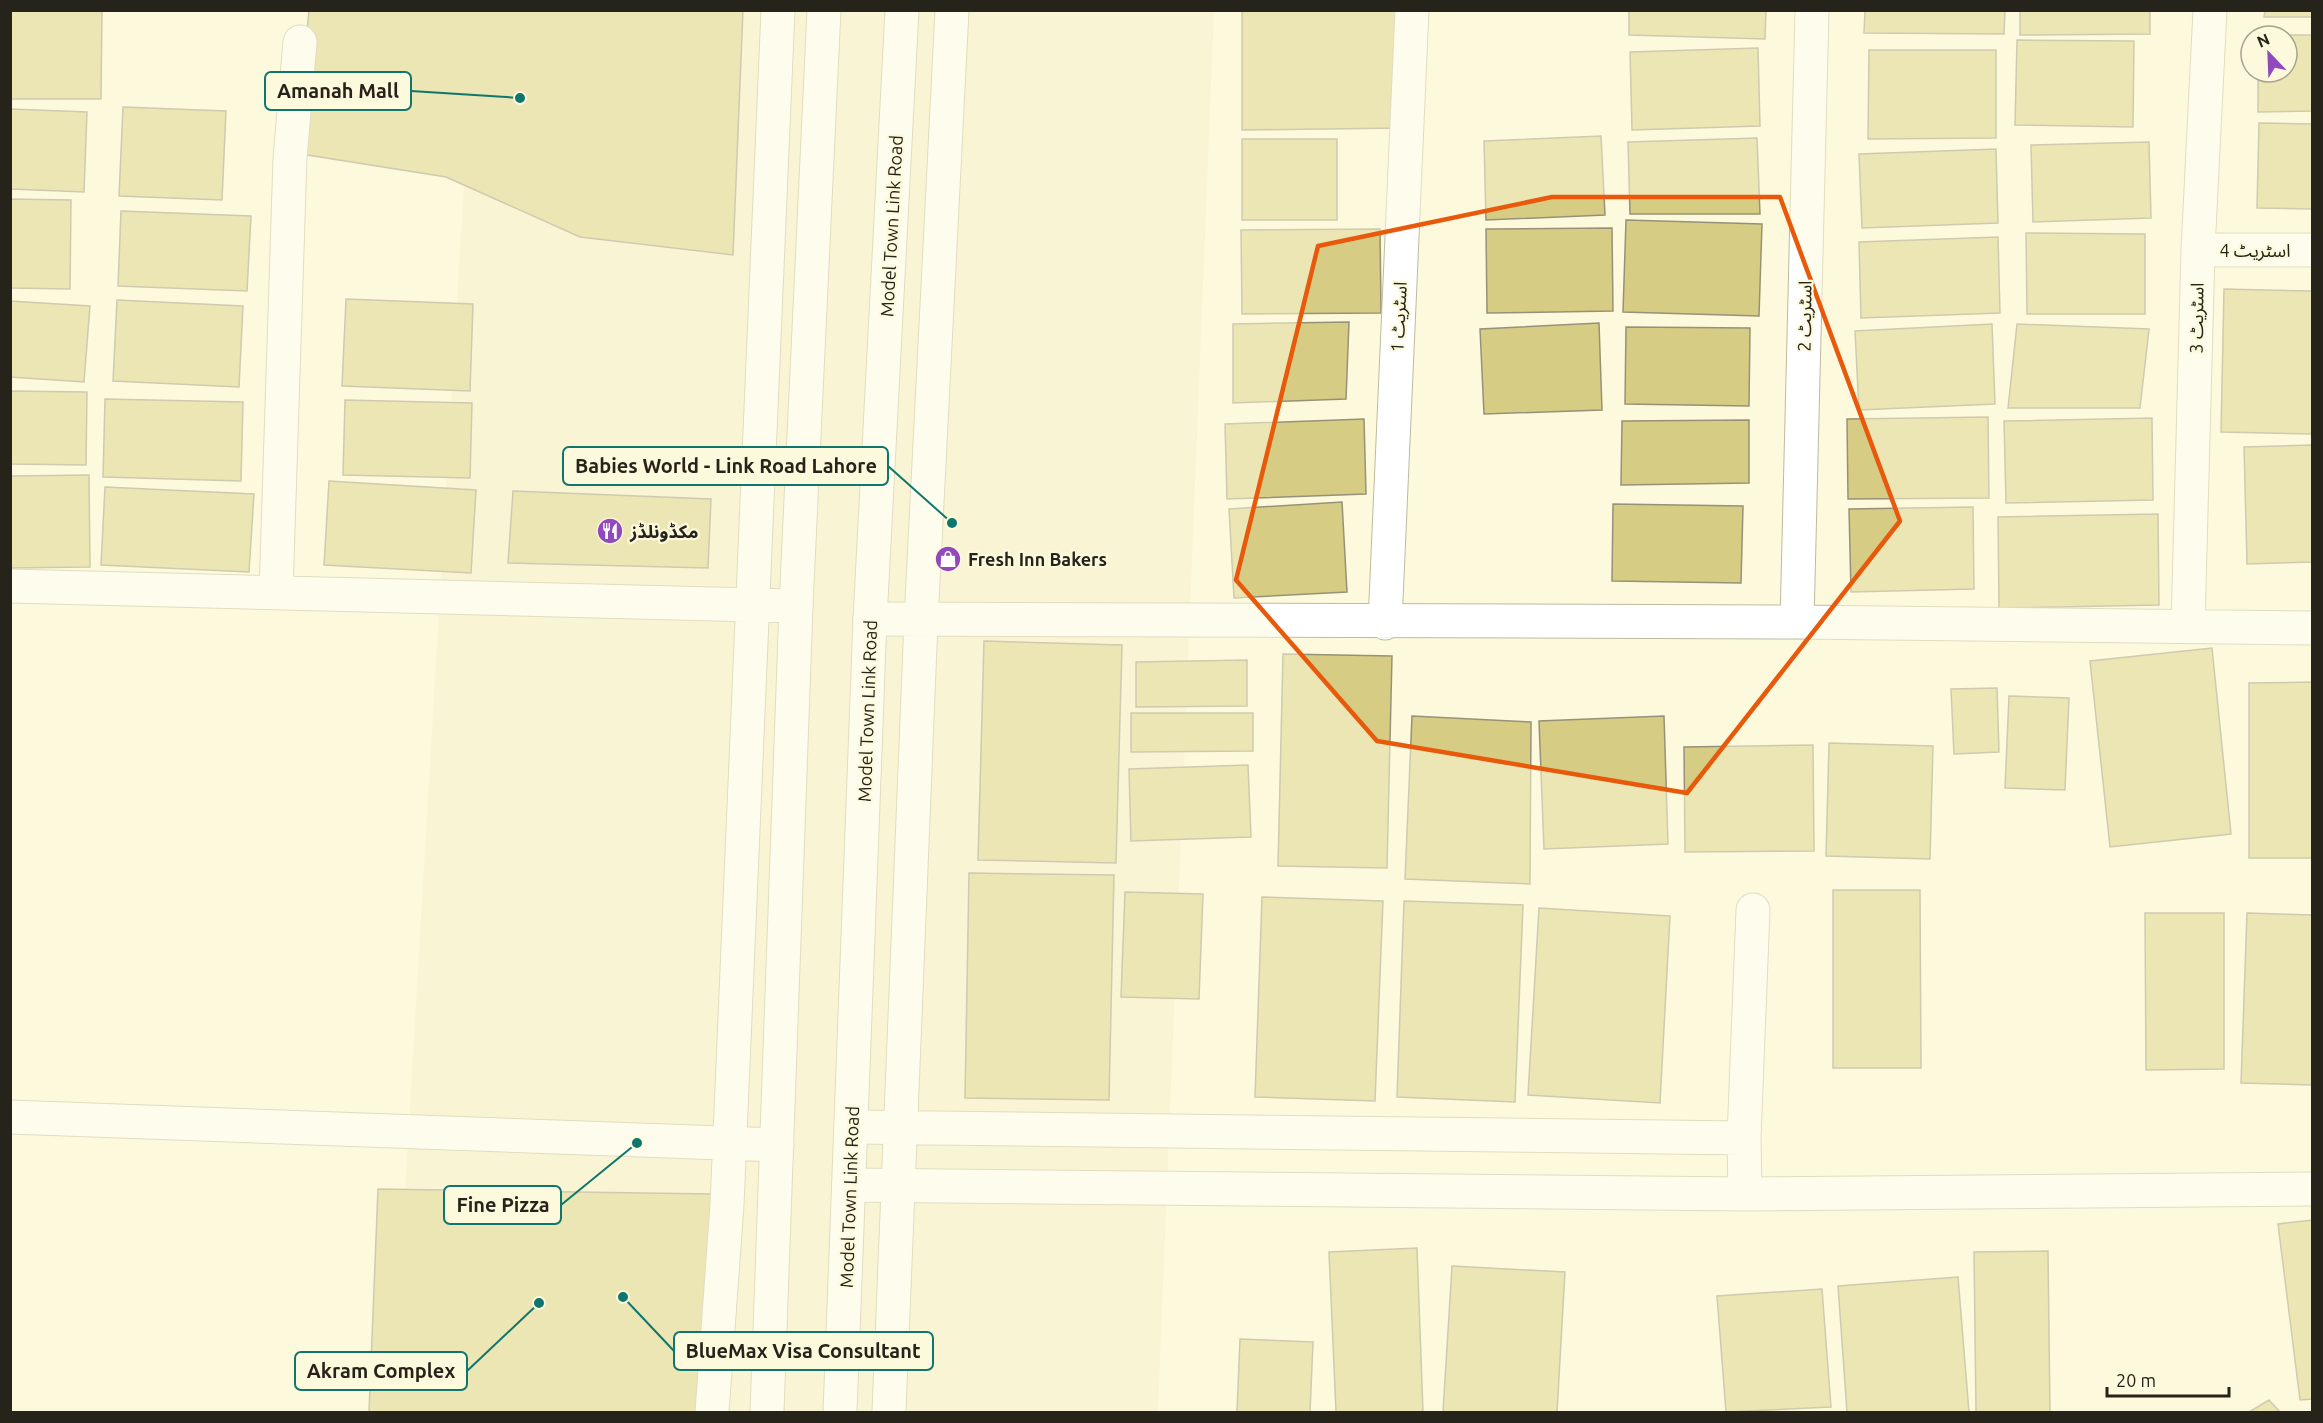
<svg xmlns="http://www.w3.org/2000/svg" width="2323" height="1423" font-family="Ubuntu,'Noto Sans Arabic',sans-serif">
<rect width="100%" height="100%" fill="#fdf9dd"/>
<path fill="#f3eecb" d="M474 11H1214L1158 1412H392Z"/>
<path fill="#d7cc83" stroke="#969279" stroke-width="1.5" d="M309 10H743L733 255 580 237 446 177 295 153Z
M1242 10H1401L1402 128 1242 130Z
M1629 10H1766L1765 39 1629 35Z
M1865 10H2005L2004 34 1864 33Z
M2020 10H2150V34L2020 35Z
M2265 10H2312V17H2264Z
M10 11H102L101 99H10Z
M2258 35H2312V111L2258 112V72H2287V36Z
M2017 40 2134 41 2133 127 2015 125Z
M1758 48 1760 126 1632 130 1630 52Z
M1869 50H1996V138L1868 139Z
M123 107 226 111 222 200 119 196Z
M10 109 87 112 84 192 10 189Z
M2259 123 2312 124V209L2257 208Z
M1601 136 1605 215 1486 220 1484 141Z
M1757 138 1760 214H1630L1628 142Z
M1242 139H1337V220H1242Z
M2149 142 2151 218 2033 222 2031 145Z
M1996 149 1998 223 1862 228 1859 154Z
M10 199 71 200 70 289 10 288Z
M121 211 251 216 247 291 118 286Z
M1626 220 1762 224 1759 316 1623 312Z
M1612 228 1613 311 1487 313 1486 229Z
M1380 229 1381 313 1242 314 1241 230Z
M2026 233 2145 234V314H2027Z
M1998 237 2000 313 1861 318 1859 242Z
M2224 289 2312 291V434L2221 432Z
M346 299 473 304 470 391 342 386Z
M117 300 243 306 239 387 113 381Z
M10 301 90 306 84 382 10 377Z
M1349 322 1346 399 1233 403V324Z
M1599 323 1602 410 1484 414 1480 329Z
M1992 324 1995 404 1859 410 1855 331Z
M2017 324 2149 329 2140 408H2008Z
M1626 327 1750 328 1749 406 1625 404Z
M10 391 87 392 86 465 10 464Z
M105 399 243 402 241 481 103 477Z
M345 400 472 403 470 478 343 475Z
M1988 417 1989 498 1848 499 1847 419Z
M2152 418 2153 500 2006 503 2004 421Z
M1364 419 1366 494 1227 499 1225 424Z
M1749 420V483L1621 485 1622 421Z
M2312 445V562L2247 564 2244 447Z
M89 475 90 567 10 568V476Z
M329 481 476 490 471 573 324 565Z
M105 487 254 494 249 572 101 565Z
M513 491 711 499 708 568 508 563Z
M1342 502 1347 592 1234 598 1229 509Z
M1613 504 1743 506 1741 583 1612 581Z
M1973 507 1974 589 1851 592 1849 509Z
M2158 514 2159 605 1999 608 1998 517Z
M984 641 1122 645 1116 863 978 860Z
M2212 648 2231 834 2110 847 2090 661Z
M1283 654 1392 656 1387 868 1278 866Z
M1247 660V706L1136 707V662Z
M2312 682V858H2249V683Z
M1997 688 1999 752 1954 754 1951 689Z
M2009 696 2069 698 2065 790 2005 788Z
M1131 713H1253V751L1131 752Z
M1412 716 1531 722 1530 884 1405 879Z
M1664 716 1668 844 1544 849 1539 721Z
M1829 743 1933 746 1930 859 1826 856Z
M1813 745 1814 851 1685 852 1684 747Z
M1248 765 1251 837 1131 841 1129 769Z
M969 873 1114 875 1109 1100 965 1098Z
M1833 890H1920L1921 1068H1833Z
M1125 892 1203 894 1199 999 1121 997Z
M1262 897 1383 901 1375 1101 1255 1097Z
M1404 901 1523 905 1515 1102 1397 1097Z
M1539 908 1670 916 1660 1103 1528 1095Z
M2145 913H2224V1069L2146 1070Z
M2247 913 2312 915V1085L2241 1083Z
M378 1189 712 1194 698 1412H369Z
M2312 1220V1399L2300 1400 2278 1224Z
M1417 1248 1423 1412H1336L1329 1252Z
M2048 1251 2050 1412H1976L1974 1252Z
M1452 1266 1565 1272 1557 1412H1443Z
M1958 1277 1969 1412H1847L1838 1286Z
M1822 1289 1831 1407 1726 1412 1717 1296Z
M1240 1339 1313 1342 1310 1412H1237Z
M2269 1400 2280 1412H2249Z"/>
<g fill="none" stroke-linecap="round" stroke-linejoin="round">
<g stroke="#bebaa0" stroke-width="35">
<path id="minor" d="M2198 250H2312
M10 586 796 606
M276 592 290 158 300 42
M870 619 1797 622 2312 628
M1797 622 1812 10
M1385 623 1412 10
M2188 626 2198 250 2210 10
M10 1117 777 1145
M852 1127 1744 1138
M849 1185 1745 1194 2312 1189
M1745 1194 1744 1138 1753 910
M712 1412 727 1205 778 10
M889 1412 921 621 952 10"/>
</g>
<g stroke="#bebaa0" stroke-width="35">
<path id="major" d="M767 1412 796 606 824 10
M840 1412 870 619 902 10"/>
</g>
<use href="#minor" stroke="#fff" stroke-width="33"/>
<use href="#major" stroke="#fff" stroke-width="33"/>
</g>
<path d="M0 0H2323V1423H0ZM1552 197H1780L1900 521 1687 793 1377 741 1236 580 1318 246Z" fill="#fdf9dd" fill-opacity=".55" fill-rule="evenodd"/>
<path fill="none" stroke="#e8590c" stroke-width="4.5" stroke-linejoin="round" d="M1552 197H1780L1900 521 1687 793 1377 741 1236 580 1318 246Z"/>
<defs>
<g id="restaurant-disc" transform="scale(1.35)"><circle r="9.5" fill="#9249bc" stroke="#fdf9dd"/><path d="M-5-6h1v4h1v-4h1v4h1v-4h1v5L-1.5 .5V6h-2V.5L-5-1ZM5-6V6H3V1.5H1.5Q1.5-4 5-6Z" fill="#fff"/></g>
<g id="shop-disc" transform="scale(1.35)"><circle r="9.5" fill="#9249bc" stroke="#fdf9dd"/><path d="M-5-2.5h2.3a2.7 3.5 0 0 1 5.4 0H5L5.5 6h-11ZM-1.5-2.5h3a1.5 2.3 0 0 0-3 0Z" fill="#fff"/></g>
</defs>
<g fill-rule="evenodd">
<use href="#restaurant-disc" x="610" y="531"/>
<use href="#shop-disc" x="948" y="559"/>
</g>
<g text-anchor="middle" dominant-baseline="central" stroke-width="4.5" stroke-linejoin="round" paint-order="stroke">
<g font-size="18" fill="#26241a" stroke="#fdf9dd">
<text transform="translate(891 226) rotate(-87)">Model Town Link Road</text>
<text x="2255" y="250">اسٹریٹ 4</text>
<text transform="translate(1804 316) rotate(-89)">اسٹریٹ 2</text>
<text transform="translate(1398 317) rotate(-87)">اسٹریٹ 1</text>
<text transform="translate(2196 318) rotate(-89)">اسٹریٹ 3</text>
<text transform="translate(867 711) rotate(-88)">Model Town Link Road</text>
<text transform="translate(849 1197) rotate(-88)">Model Town Link Road</text>
</g>
<g font-size="18" font-weight="bold" fill="#26241a" stroke="#fdf9dd" text-anchor="start">
<text x="630" y="531">مکڈونلڈز</text>
<text x="968" y="559">Fresh Inn Bakers</text>
</g>
</g>
<path fill="none" stroke="#0f766e" stroke-width="2" d="M520 98L411 91M952 523L888 466M637 1143L561 1205M623 1297L674 1351M539 1303L467 1371"/>
<g fill="#0f766e" stroke="#fdf9dd" stroke-width="2">
<circle cx="520" cy="98" r="6"/>
<circle cx="952" cy="523" r="6"/>
<circle cx="637" cy="1143" r="6"/>
<circle cx="623" cy="1297" r="6"/>
<circle cx="539" cy="1303" r="6"/>
</g>
<g fill="#fdf9dd" stroke="#0f766e" stroke-width="2">
<rect x="265" y="72" width="146" height="38" rx="6"/>
<rect x="563" y="447" width="325" height="38" rx="6"/>
<rect x="444" y="1186" width="117" height="38" rx="6"/>
<rect x="674" y="1332" width="259" height="38" rx="6"/>
<rect x="295" y="1352" width="172" height="38" rx="6"/>
</g>
<g font-size="20" text-anchor="middle" font-weight="bold" fill="#26241a">
<text x="338" y="98">Amanah Mall</text>
<text x="726" y="473">Babies World - Link Road Lahore</text>
<text x="503" y="1212">Fine Pizza</text>
<text x="803" y="1358">BlueMax Visa Consultant</text>
<text x="381" y="1378">Akram Complex</text>
</g>
<rect width="2323" height="1423" fill="none" stroke="#26241a" stroke-width="24"/>
<g transform="translate(2269 54) rotate(337)"><circle r="28" fill="#fdf9dd" stroke="#a7a48f" stroke-width="1.5"/>
<path d="M0-4.5L10 22L0 15L-10 22Z" fill="#9249bc"/>
<text y="-9" font-size="16" font-weight="bold" text-anchor="middle" fill="#26241a">N</text>
</g>
<path d="M2107 1387v9h122v-9" fill="none" stroke="#26241a" stroke-width="3"/>
<text x="2116" y="1387" font-size="18" fill="#26241a" stroke="#fdf9dd" stroke-width="4.5" paint-order="stroke">20 m</text>
</svg>
